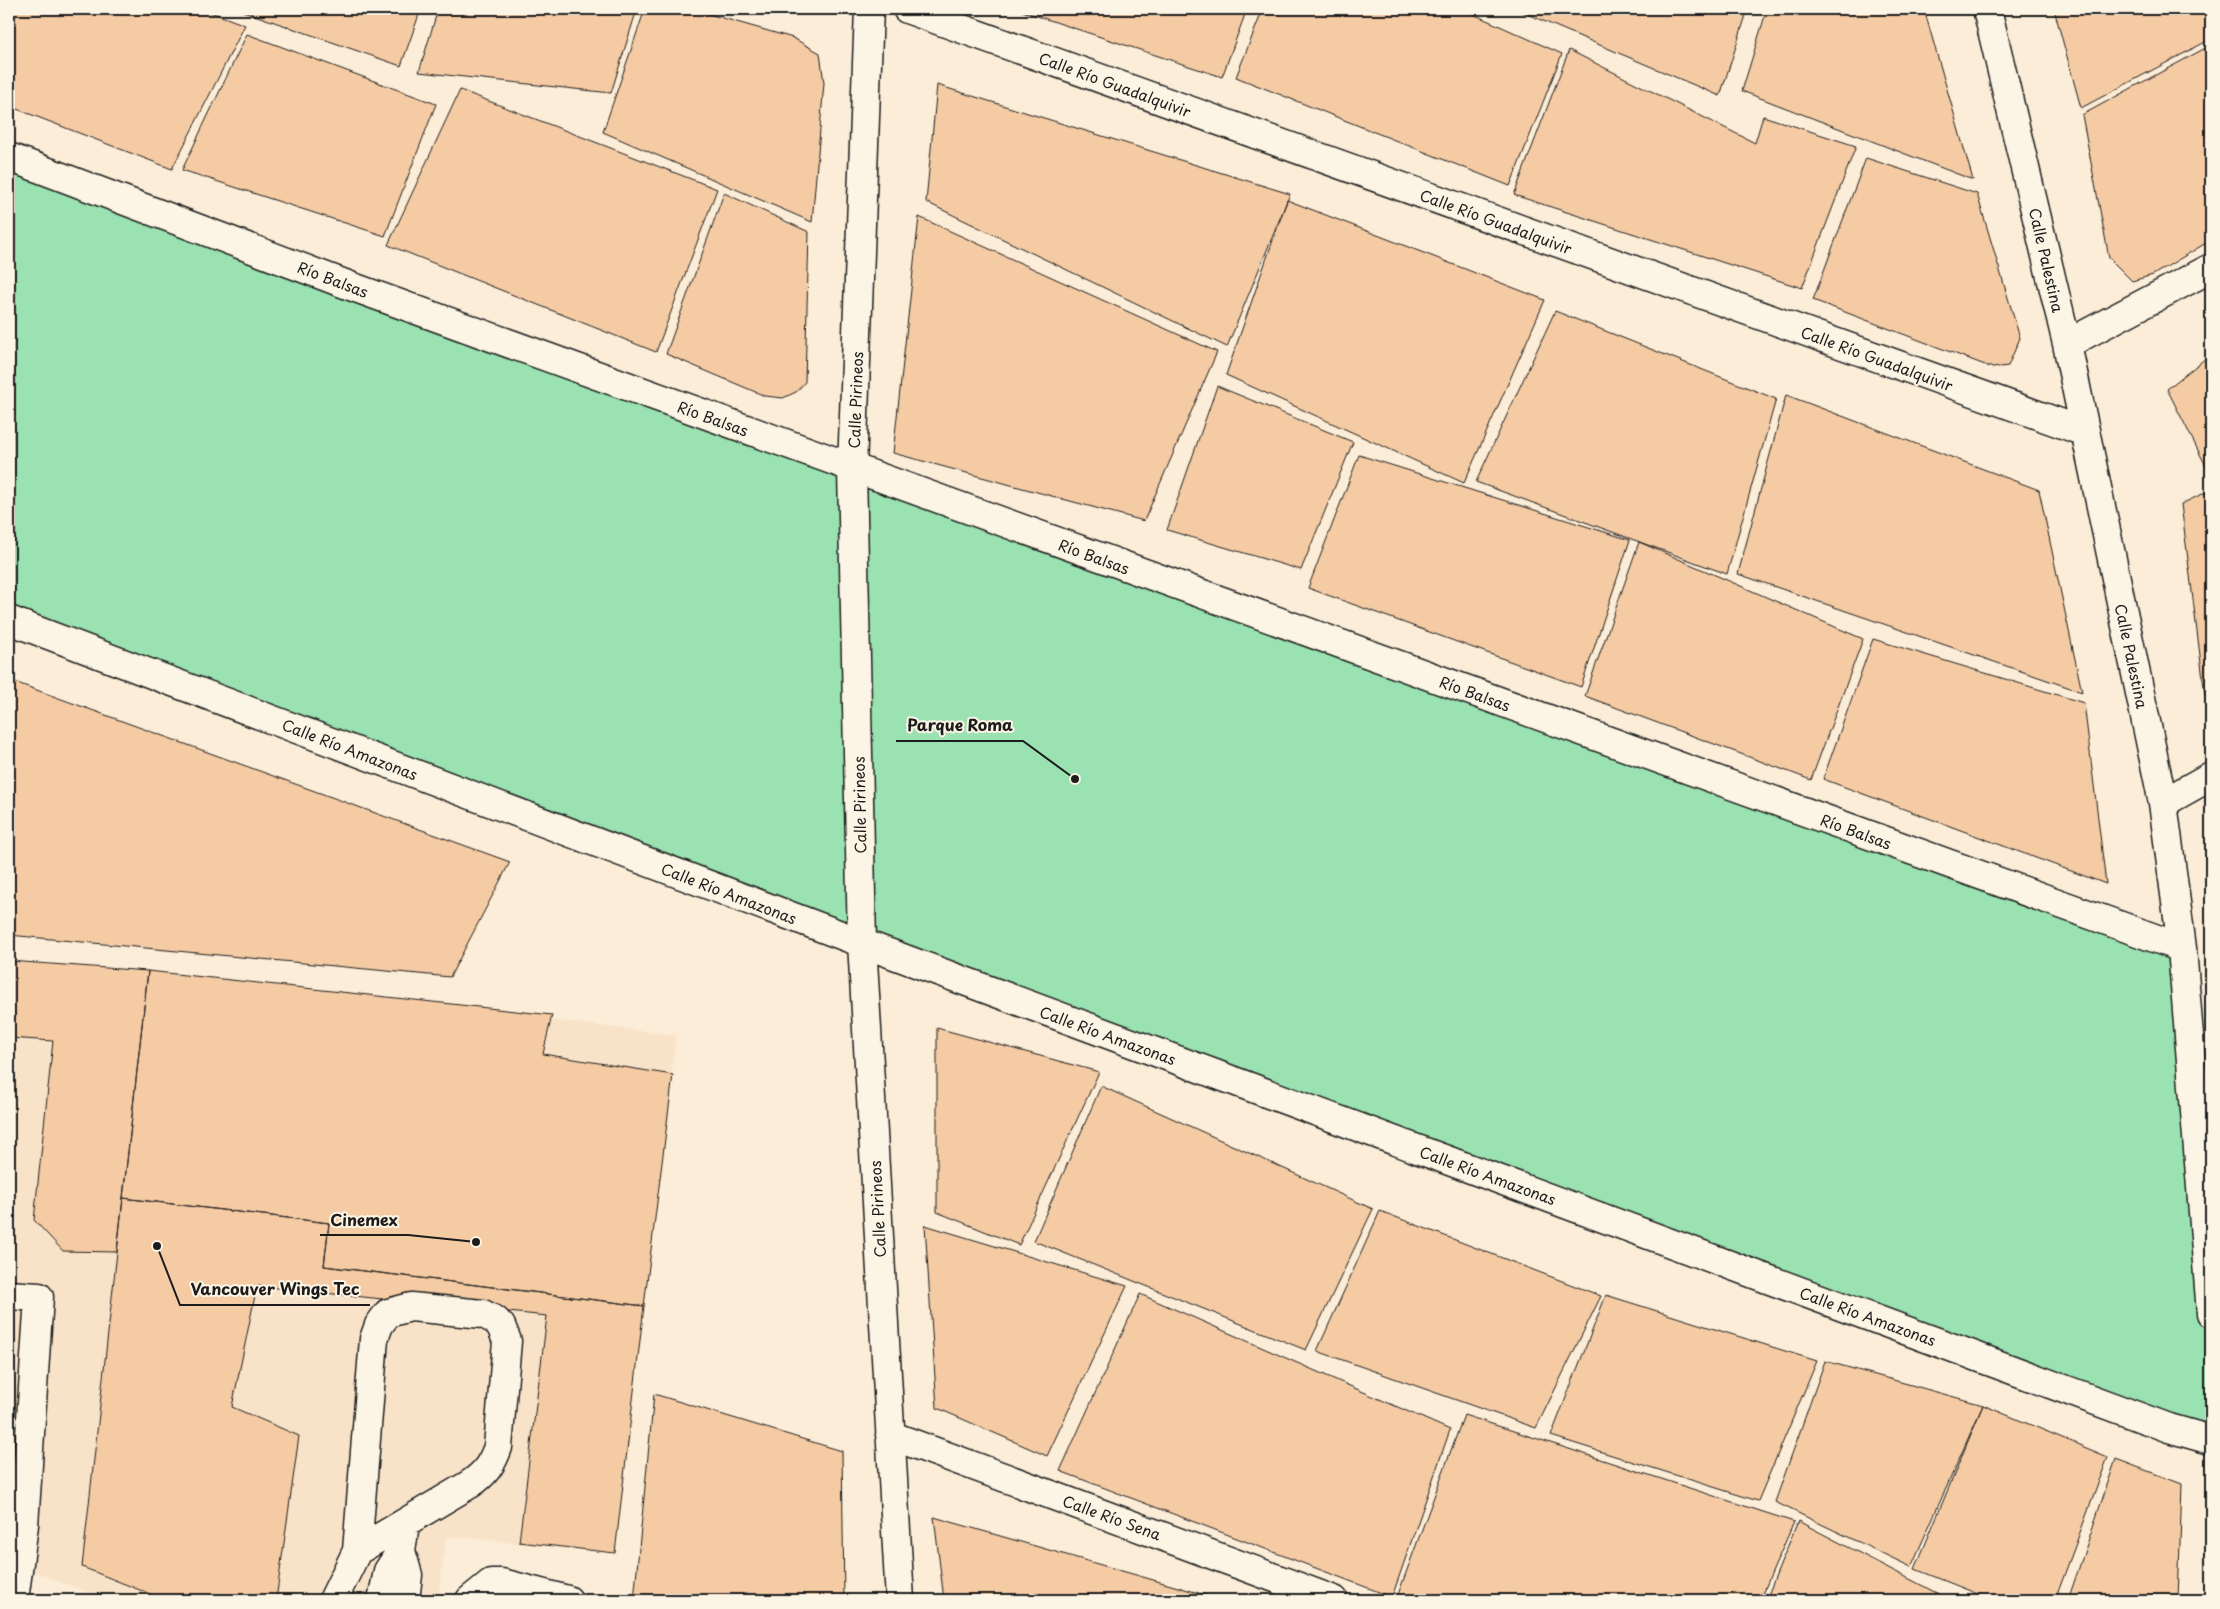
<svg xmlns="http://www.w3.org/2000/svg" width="2220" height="1609" font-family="'Playpen Sans',sans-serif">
<rect width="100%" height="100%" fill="#fbedd8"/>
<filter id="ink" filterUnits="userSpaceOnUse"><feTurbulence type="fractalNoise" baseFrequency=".02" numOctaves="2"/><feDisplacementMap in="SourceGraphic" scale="10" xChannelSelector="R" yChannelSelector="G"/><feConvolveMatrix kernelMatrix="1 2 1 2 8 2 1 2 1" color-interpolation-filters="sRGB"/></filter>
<g filter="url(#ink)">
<path fill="#f9e3c8" d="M9 961 148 971 676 1035 615 1553 446 1536 438 1600H108L9 1562Z"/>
<path fill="#9ae2b1" stroke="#5b7f66" d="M9 155 2182 948 2211 1314V1439L9 615Z"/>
<path fill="#f5cba4" stroke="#1c1c1c" d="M9 9H203L245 25 172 169 9 106Z
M237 9H421L401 66Z
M438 9H637L611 93 419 72Z
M645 9H691L793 38 820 53 824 83 812 222 603 132Z
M1016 9H1247L1222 77Z
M1263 9H1462L1562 54 1510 186 1236 77Z
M1515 9H1748L1720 96Z
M1767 9H1924L1973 180 1742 91Z
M2054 9H2211V39L2081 108Z
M247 34 436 104 385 236 182 170Z
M2211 45V240L2153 275 2132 281 2109 258 2082 115Z
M1569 50 1755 143 1763 116 1856 146 1802 288 1514 195Z
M937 85 1290 194 1227 347 926 202Z
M460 90 717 189 656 352 388 245Z
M1866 158 1977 194 2020 338 2008 366 1993 368 1813 300Z
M724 193 809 232 805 382 796 392 783 398 765 396 666 354Z
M1287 200 1545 300 1464 483 1226 375Z
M919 217 1217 352 1144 521 893 453Z
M1555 311 1776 399 1727 574 1476 482Z
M2211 354V471L2209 472 2167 389Z
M1217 386 1353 442 1301 570 1167 530Z
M1786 395 2039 490 2082 692 1738 574Z
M1359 455 1630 540 1581 687 1308 588Z
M2211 490V743L2181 504Z
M1639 542 1863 639 1811 780 1585 696Z
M1873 639 2084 703 2106 884 1823 779Z
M9 680 510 862 450 977 9 935Z
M9 961 148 971 117 1252 63 1251 34 1220 53 1041 9 1038Z
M148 971 552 1015 543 1054 673 1075 644 1306 324 1266 329 1223 123 1198Z
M937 1028 1099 1072 1019 1245 937 1212Z
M1101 1086 1373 1209 1306 1350 1034 1241Z
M123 1198 329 1223 324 1266 644 1306 615 1553 519 1542 547 1316 257 1286 232 1407 299 1436 276 1600H165L82 1567Z
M1380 1211 1601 1296 1536 1428 1317 1351Z
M925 1225 1127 1286 1047 1456 937 1408Z
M1140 1294 1450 1430 1392 1597 1060 1471Z
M1606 1295 1817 1361 1758 1501 1551 1436Z
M1825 1361 1983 1405 1911 1567 1775 1502Z
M654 1394 842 1451 844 1600H634Z
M1983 1405 2108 1457 2055 1600H1993L1915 1569Z
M1464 1415 1794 1522 1760 1600H1396Z
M2116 1459 2182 1484 2178 1600H2068Z
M934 1517 1223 1600H944Z
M1798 1521 1950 1600H1766Z"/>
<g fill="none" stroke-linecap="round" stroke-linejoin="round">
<g stroke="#1c1c1c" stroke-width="31">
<path id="minor" d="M869 9 852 469 862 943 900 1600
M907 9 2085 432
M1987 9 2067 344 2163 803 2182 948 2211 1313
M9 157 353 287 2182 948
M2067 344 2211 268
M9 620 862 943 2169 1428 2211 1440
M2163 803 2211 776
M9 1295 39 1297 24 1525 14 1600
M890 1435 1334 1600
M405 1524 401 1551 408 1575 405 1600
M333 1600 357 1551 470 1484C485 1474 492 1464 498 1447L507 1341 501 1326 495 1320 483 1314 411 1307 388 1313 379 1325 374 1339 357 1551
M382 1600 388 1571 401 1551
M470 1600 491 1583H502L568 1600"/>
</g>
<use href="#minor" stroke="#fcf5e5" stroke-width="28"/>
</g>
</g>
<g text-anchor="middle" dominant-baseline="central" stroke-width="4" stroke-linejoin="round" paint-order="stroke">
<g font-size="15" fill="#1c1c1c" stroke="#fcf5e5">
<text transform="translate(1115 84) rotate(20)">Calle Río Guadalquivir</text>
<text transform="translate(1496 221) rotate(20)">Calle Río Guadalquivir</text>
<text transform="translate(2047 260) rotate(77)">Calle Palestina</text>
<text transform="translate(333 279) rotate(21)">Río Balsas</text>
<text transform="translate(1877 358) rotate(20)">Calle Río Guadalquivir</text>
<text transform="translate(855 400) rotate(-88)">Calle Pirineos</text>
<text transform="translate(713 418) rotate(20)">Río Balsas</text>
<text transform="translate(1094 556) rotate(20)">Río Balsas</text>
<text transform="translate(2132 656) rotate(78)">Calle Palestina</text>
<text transform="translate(1475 693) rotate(20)">Río Balsas</text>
<text transform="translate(350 749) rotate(21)">Calle Río Amazonas</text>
<text transform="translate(859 805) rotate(-91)">Calle Pirineos</text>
<text transform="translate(1856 831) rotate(20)">Río Balsas</text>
<text transform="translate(729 893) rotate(21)">Calle Río Amazonas</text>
<text transform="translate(1108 1035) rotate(20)">Calle Río Amazonas</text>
<text transform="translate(1488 1175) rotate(20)">Calle Río Amazonas</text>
<text transform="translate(877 1209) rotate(-93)">Calle Pirineos</text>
<text transform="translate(1868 1316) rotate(20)">Calle Río Amazonas</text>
<text transform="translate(1112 1517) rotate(20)">Calle Río Sena</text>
</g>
</g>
<path fill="none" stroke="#1c1c1c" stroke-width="2" d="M1075 779L1023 741H896M476 1242L408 1235H320M157 1246L180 1305H370"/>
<g fill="#1c1c1c" stroke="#fcf5e5" stroke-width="2">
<circle cx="1075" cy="779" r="5"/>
<circle cx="476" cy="1242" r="5"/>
<circle cx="157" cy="1246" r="5"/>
</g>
<g font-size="16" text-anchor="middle" font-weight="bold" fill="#1c1c1c" stroke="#fcf5e5" stroke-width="4" stroke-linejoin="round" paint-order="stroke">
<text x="960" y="731">Parque Roma</text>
<text x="364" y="1226">Cinemex</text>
<text x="275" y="1295">Vancouver Wings Tec</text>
</g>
<rect width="2220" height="1609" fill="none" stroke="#fcf5e5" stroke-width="30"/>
<rect x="15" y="15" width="2190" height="1579" fill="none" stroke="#1c1c1c" stroke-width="2" filter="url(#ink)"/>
</svg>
